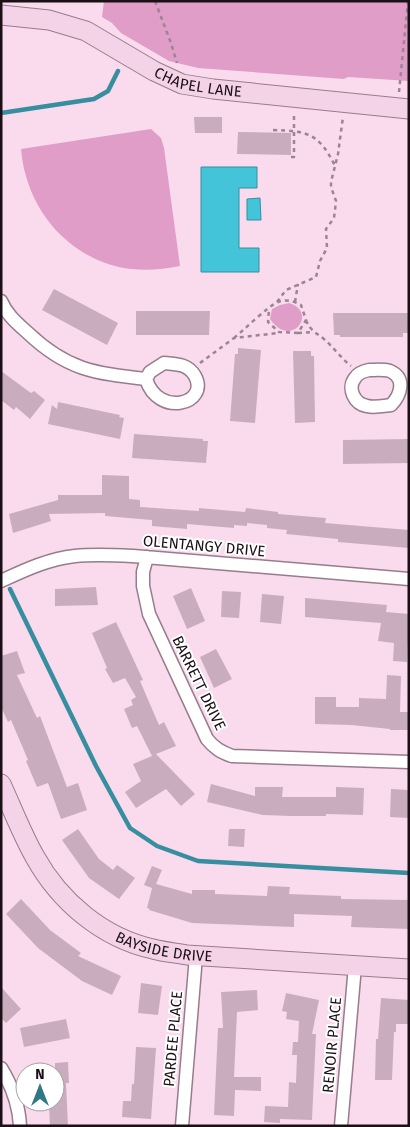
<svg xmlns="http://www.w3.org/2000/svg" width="410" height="1127" font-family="'Fira Sans',sans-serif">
<rect width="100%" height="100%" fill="#f9dbed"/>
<path fill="#e09dc7" d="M104 1H409V81L348 77 344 79 198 68 169 61 121 33 112 23 102 17Z
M151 129 161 138 164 148 180 266C164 269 148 271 131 269 80 263 39 224 26 176 23 167 22 158 21 149Z
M289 303C319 312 291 350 270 319L272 309 280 305Z"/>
<path fill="#43c4d9" stroke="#378e9e" d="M201 167H257V188H239V248H259V272H201Z
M260 198 261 220H247V199Z"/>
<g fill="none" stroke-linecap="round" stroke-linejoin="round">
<path stroke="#378e9e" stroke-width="4.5" d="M1 113 94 99 108 91 118 71
M10 589 96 766 130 828 157 846 198 861 409 873"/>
</g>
<path fill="#c9adbe" d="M194 117H222V133H195Z
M238 132 291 133V155L237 154Z
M54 289 118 323 107 345 42 310Z
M136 311H210L209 335H136Z
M333 313H408V333H403V337H340V335H334Z
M238 348 261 350 255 423 230 421 235 354H238Z
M293 351H311V356H314L315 422 295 423Z
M1 371 31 393 34 391 45 400 30 419 16 407 14 410 1 400Z
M58 402 120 415 119 417 124 418 120 439 48 424 52 405 57 409Z
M134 434 203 439V441H208L206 463 132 458Z
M409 439V463L343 464V440Z
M102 475 129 476V499L140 500V507L199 511V508L245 512 246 508 278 512V514L326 518 325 523 409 530V548L338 542V539L286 534 287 530 267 528V525L247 523V526L234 525V528L187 524V529L152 526V520L105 516V513L49 514 51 521 13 533 9 514 58 500V495H102Z
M96 587 98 605 55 606V589Z
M191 588 205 621 187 629 173 596Z
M222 591 241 592 239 618 221 617Z
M262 594 284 596 281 624 260 622Z
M305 598 387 605 386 612 409 614 407 662 393 661 394 643 378 641 381 623 305 617Z
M116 622 143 680 140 681 159 725 164 722 176 746 156 754 195 794 181 806 166 789 136 808 125 792 141 781 133 764 152 756 137 726 132 728 124 709 133 705 131 700 136 697 125 678 113 683 105 669 107 668 92 633Z
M216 649 232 679 214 688 200 657Z
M17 651 25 673 17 675 37 718 40 716 67 787 78 783 87 810 61 819 48 783 37 787 26 761 28 760 11 720 8 722 1 707V656Z
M387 675 401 676 400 712H409V730H390V729L351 725 315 724V697H336V707H359V698L386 699Z
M211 784 255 796V787H283L282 797H336V787L364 788 363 815 326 814V816H291L263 815 207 802Z
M391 789 409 790V818L390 817Z
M78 829 99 859 113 870 117 865 135 878 119 899 89 878 62 840Z
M229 829H245L244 847 228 846Z
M152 866 162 870 156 884 192 894V890H215V894L267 896 268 886 290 887 289 894 341 896V899L409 900V929L351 927 352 916 294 914V927L192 923 149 910 150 909 147 908 152 888 144 885Z
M21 899 50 930 81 953 78 956 121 976 112 995 82 981 38 948 6 914Z
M141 983 162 986 158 1015 138 1013Z
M1 987 21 1009 6 1023 1 1018Z
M257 990 258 1010 237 1012 234 1077H261V1091L235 1090 234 1116 214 1115 218 1028H223L221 992Z
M286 993 319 1000 312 1034H316L312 1120 280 1119V1123L264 1122 265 1106 288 1107 289 1082 296 1083 297 1055H292L293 1042H298L299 1021 286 1019 287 1012 282 1011Z
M381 998 409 1000V1024H396V1032H394L392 1080H375L376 1039H378Z
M66 1019 70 1038 24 1047 20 1028Z
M136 1047 156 1048 151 1119 122 1117 123 1101H131L132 1084H134Z
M68 1062 69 1083H66L68 1126H50L49 1105 55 1104V1063Z"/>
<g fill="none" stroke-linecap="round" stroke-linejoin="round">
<g stroke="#977c8c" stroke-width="15">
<path id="street" d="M1 301C7 315 17 323 28 333 67 370 94 373 146 379
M164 363C177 364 188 364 195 376 210 404 158 418 146 379L150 372Z
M369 370C375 370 383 369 390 371 406 378 401 395 391 405 383 406 374 408 367 406 354 404 347 388 355 378 358 373 364 371 369 370Z
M147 557 143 572V586L149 614 207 739C214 748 221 752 232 756L409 762
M1 581C25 570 48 559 75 556 94 554 113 555 133 556L409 579
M1 1068C12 1086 19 1105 20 1126
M182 1126 196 956
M341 1126 355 966"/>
</g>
<g stroke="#977c8c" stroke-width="21">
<g id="secondary">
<path id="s1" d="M1 15 49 20 86 31 154 71 182 84 213 89 409 109"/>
<path id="s2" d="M1 784C12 808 22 834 35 857 60 902 103 938 153 949 164 952 176 953 187 955L409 969"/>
</g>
</g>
<path stroke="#9b8592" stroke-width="2.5" stroke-dasharray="4 4" stroke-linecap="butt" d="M155 1 171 43 177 63
M399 92 408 1
M273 130C307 131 319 133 335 166
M291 157H294V116
M277 302 286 290 316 277 320 261 327 248 326 229 334 218 335 210 336 201 331 187V182L338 154 343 117
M295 302 298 284
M306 320C310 331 317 333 325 340 334 348 341 358 351 366
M298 333 313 332
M234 338C244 330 268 306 278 302 285 299 294 301 301 305L306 320 298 333 279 332 268 322 269 309
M200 363 234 338 278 333"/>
<use href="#street" stroke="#fff" stroke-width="12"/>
<use href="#secondary" stroke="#f4d3e9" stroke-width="19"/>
</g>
<g text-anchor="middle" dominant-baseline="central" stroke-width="4" stroke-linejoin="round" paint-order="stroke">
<g font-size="15" fill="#1a1016" stroke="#fff">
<text stroke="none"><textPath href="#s1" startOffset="212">CHAPEL LANE</textPath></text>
<text transform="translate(204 546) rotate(5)">OLENTANGY DRIVE</text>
<text transform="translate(199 683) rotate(64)">BARRETT DRIVE</text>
<text stroke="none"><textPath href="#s2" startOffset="245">BAYSIDE DRIVE</textPath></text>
<text transform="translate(173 1039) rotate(-85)">PARDEE PLACE</text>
<text transform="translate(332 1045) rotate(-85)">RENOIR PLACE</text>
</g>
</g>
<rect width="410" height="1127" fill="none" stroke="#1a1016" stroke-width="5"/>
<g transform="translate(40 1087)"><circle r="24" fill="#ffffff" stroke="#a39fa2"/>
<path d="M0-4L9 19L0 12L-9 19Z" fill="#317884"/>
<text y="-8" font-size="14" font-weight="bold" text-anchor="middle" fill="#1a1016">N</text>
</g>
</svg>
